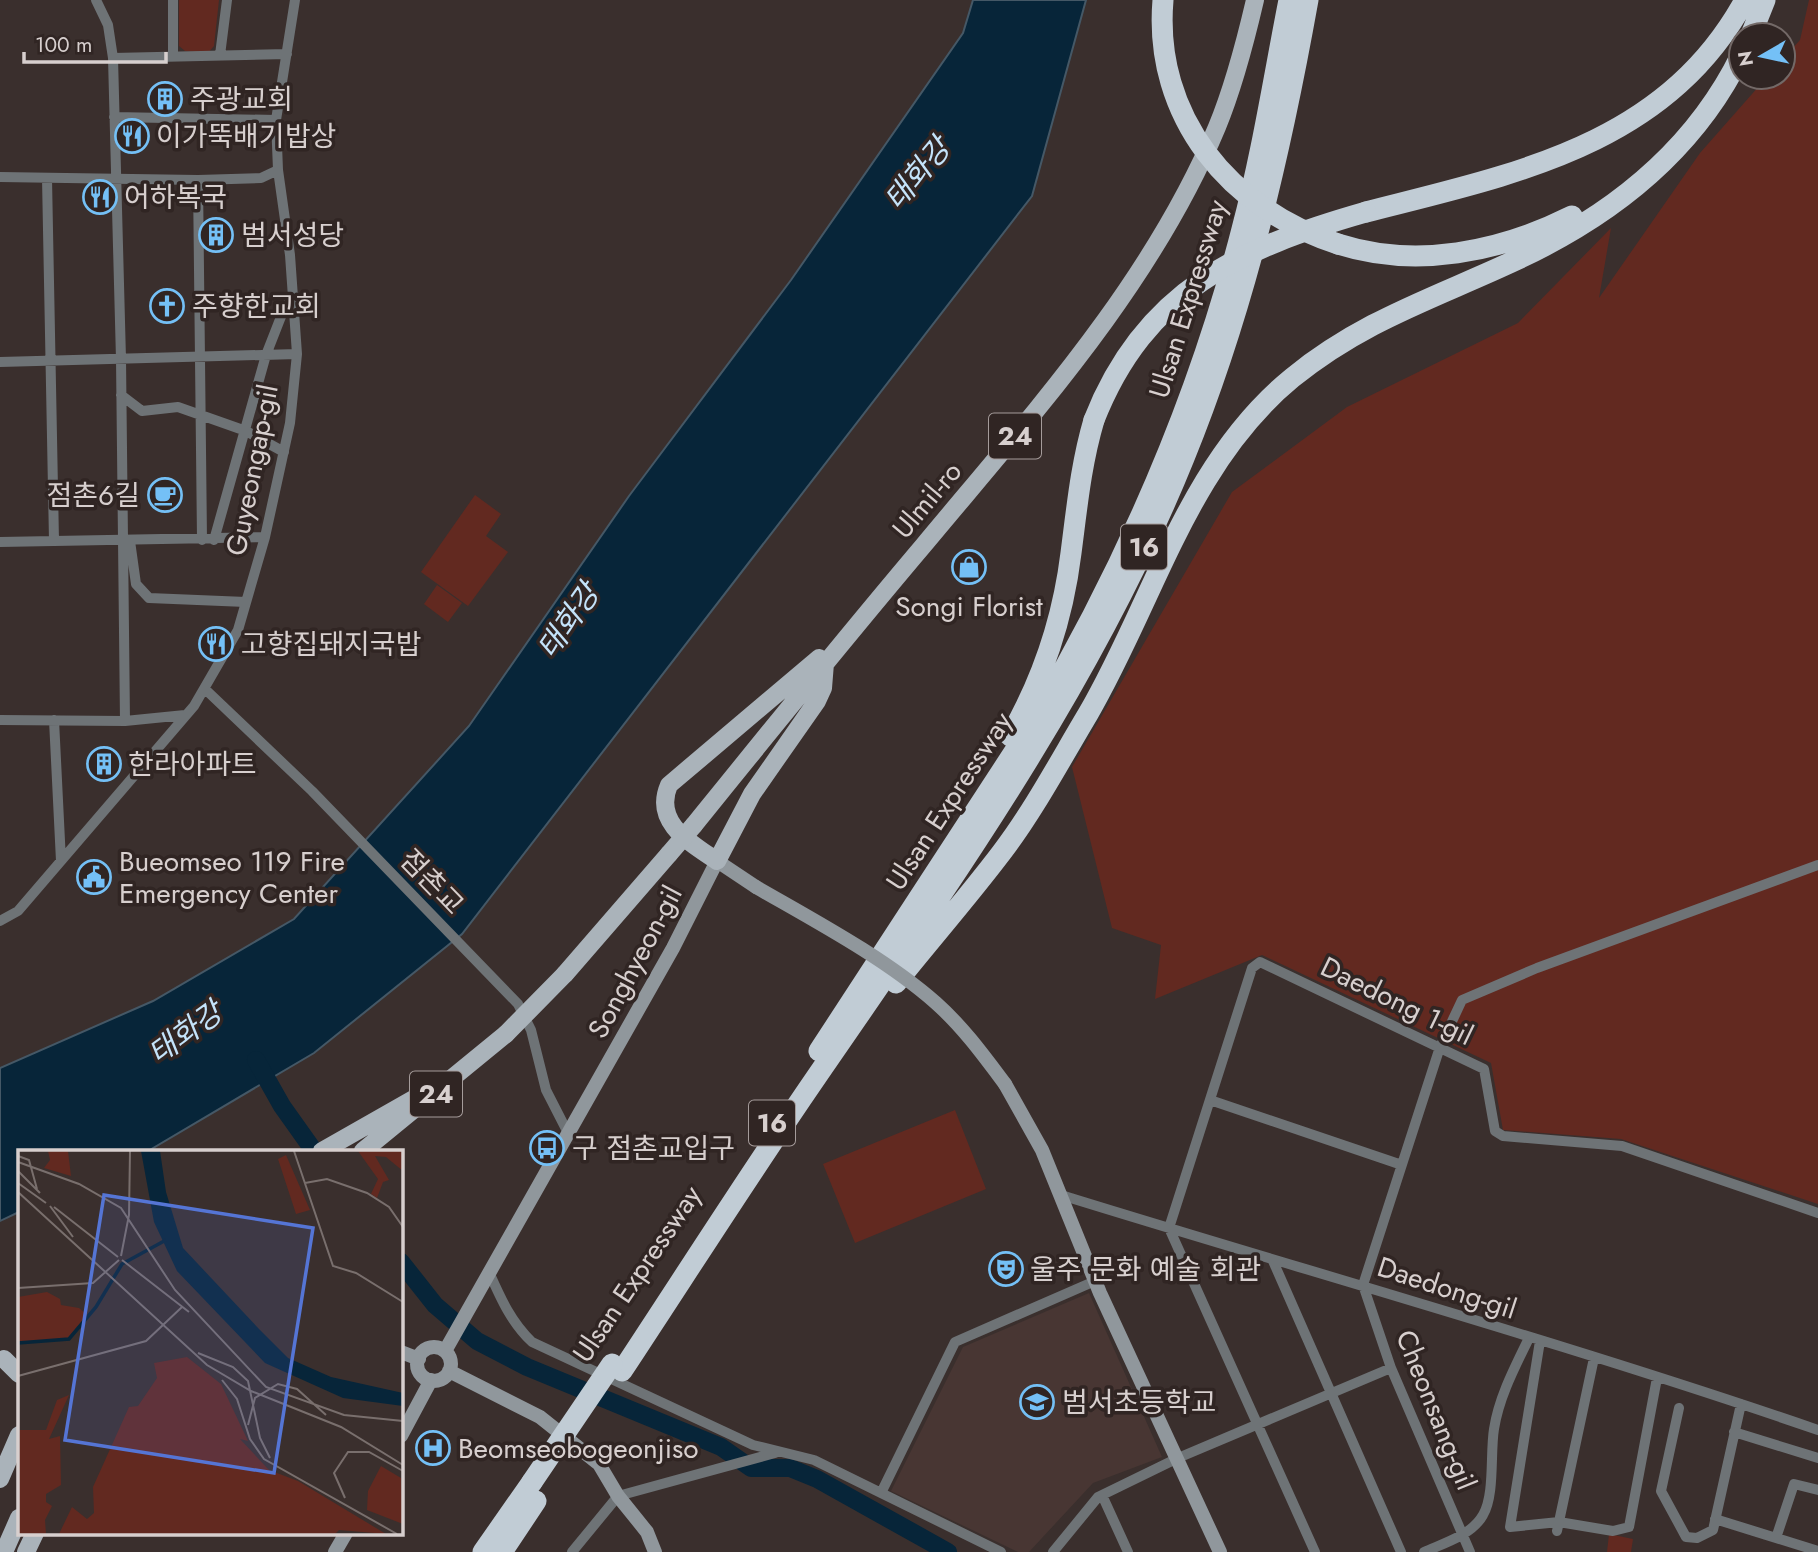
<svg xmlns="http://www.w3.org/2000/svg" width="1818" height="1552" font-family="Jost,'Noto Sans KR',sans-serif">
<rect width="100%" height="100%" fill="#3a2f2d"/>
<path fill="#483633" d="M1089 1293 1162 1457 1093 1483 1029 1552H1018L891 1491 963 1347Z"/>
<path fill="#622920" d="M179 0H219L214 46 208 53 185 51 179 46Z
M1809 0H1818V1204L1621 1139 1503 1130 1491 1063 1262 955 1155 999 1161 945 1112 928 1072 767 1232 492 1347 407 1518 323 1611 228 1599 298 1700 153 1767 77H1783V59L1800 40Z
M475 495 501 514 486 536 508 552 468 606 421 572Z
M437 585 462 603 448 622 424 604Z
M955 1110 986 1189 855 1243 823 1164Z
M1609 1534 1633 1539 1631 1552H1607Z"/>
<path fill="#072539" stroke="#455866" stroke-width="2" d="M973 0H1086L1032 196 462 934 314 1053 148 1151H19V1212L0 1221V1068L153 1001 294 919 469 726 629 496 791 280 963 33Z"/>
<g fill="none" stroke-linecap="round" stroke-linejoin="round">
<path stroke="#072539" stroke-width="18" d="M256 1060 282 1106 314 1151
M401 1262 435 1305 477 1341 527 1367 721 1447 751 1468H790L817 1479 948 1552"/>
<path stroke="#6e7376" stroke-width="10" d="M96 0 108 25 113 58 121 359 125 721
M173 0V56
M220 55 227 0
M113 58 287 54
M114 117 276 120
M0 177 198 180 261 178 278 170
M47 178 54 541
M198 180 202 540
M0 362 297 354
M121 395 142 411 178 407 246 431 284 452
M214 540 266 355 284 309 294 295
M130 541 136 584 149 598 246 602
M0 542 265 537
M206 690 312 791 518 1004 531 1030 546 1090 567 1131
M0 720 125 721 185 715
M54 720 61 861
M0 921 18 911 194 706 238 630 265 537 290 423 297 354 290 255 278 170 276 120 295 0
M1210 1100 1399 1164
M1061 1195C1313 1273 1568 1344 1818 1430
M1273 1261 1401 1552
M489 1272C501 1299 511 1322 532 1342L753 1445 814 1460 1001 1552
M1540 1341 1510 1527 1559 1522 1613 1531 1629 1527 1657 1378
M1679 1408 1661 1491 1686 1537 1697 1538 1713 1530 1741 1404
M1734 1432 1818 1458
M881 1493 955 1342 1095 1281
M1102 1495 1128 1552
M1715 1519 1818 1551
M1557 1531 1594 1358
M1776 1538 1794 1484 1818 1490
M572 1552 618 1496 775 1453
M1053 1552 1098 1497 1178 1458 1391 1368
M1315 1552 1169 1228 1252 968 1260 962 1484 1069 1495 1131 1503 1136 1622 1146 1818 1213
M1424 1552C1444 1543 1472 1535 1483 1515 1495 1495 1490 1453 1494 1429 1499 1397 1515 1367 1529 1338
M1470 1552 1391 1368 1363 1285 1440 1047 1462 1000 1537 968 1818 865"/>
<path stroke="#90979c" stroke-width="14" d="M1005 1084 1042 1150 1100 1293 1220 1552
M417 1364a17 17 0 1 1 34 0a17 17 0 1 1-34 0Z
M445 1351 673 948 717 861 756 887
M401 1352 419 1359
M449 1371 540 1417 599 1464 618 1496 647 1532 655 1552
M401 1436 431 1380
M335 1552 346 1533"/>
<path stroke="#aab3ba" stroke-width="18" d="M819 658 669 785C653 822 689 842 717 861L752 794 817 701 823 688 825 663
M694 825C770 731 845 638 923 546 1031 416 1151 285 1217 127 1234 86 1245 43 1255 0
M565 974 669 854
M322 1151 424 1093
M363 1151 506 1034
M4 1359 19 1374
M0 1479 19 1435
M4 1552 19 1518
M26 1552 35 1533"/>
<path stroke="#c1ccd5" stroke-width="21" d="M1751 35 1765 0
M1366 212C1514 174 1665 146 1745 0
M1338 244C1416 269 1500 252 1572 216
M1010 736C1043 679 1063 618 1071 553 1077 507 1081 464 1094 420
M896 983C931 939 968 897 1002 852 1034 810 1061 759 1088 714 1154 601 1187 464 1292 378 1363 320 1435 298 1516 260 1611 216 1694 151 1741 55
M819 1051 1035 720C1125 567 1198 401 1242 229 1262 154 1274 76 1289 0
M622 1371C686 1274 749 1175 815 1079 952 880 1093 683 1184 458 1244 311 1280 156 1308 0
M483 1552 532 1482
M502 1552 536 1501"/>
<path stroke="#90979c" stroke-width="14" d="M756 887C815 921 885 958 936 1003 963 1027 984 1056 1005 1084"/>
<path stroke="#aab3ba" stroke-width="18" d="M669 854 694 825
M506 1034 565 974"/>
<path stroke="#c1ccd5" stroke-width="21" d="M1163 0C1153 117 1230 209 1338 244
M1094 420C1145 290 1240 248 1366 212
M532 1482 612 1364"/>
</g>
<defs>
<g id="building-ring" transform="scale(1.75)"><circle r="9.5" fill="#302523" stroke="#74c0f6" stroke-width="1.5"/><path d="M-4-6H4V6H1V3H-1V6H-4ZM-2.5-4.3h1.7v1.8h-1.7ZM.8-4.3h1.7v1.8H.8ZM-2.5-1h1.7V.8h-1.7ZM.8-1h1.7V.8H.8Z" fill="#74c0f6"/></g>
<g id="restaurant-ring" transform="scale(1.75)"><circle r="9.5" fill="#302523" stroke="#74c0f6" stroke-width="1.5"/><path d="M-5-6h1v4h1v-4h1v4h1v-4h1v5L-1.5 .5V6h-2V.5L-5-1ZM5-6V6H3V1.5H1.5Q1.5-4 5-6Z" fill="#74c0f6"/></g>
<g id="church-ring" transform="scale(1.75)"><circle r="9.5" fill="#302523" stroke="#74c0f6" stroke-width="1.5"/><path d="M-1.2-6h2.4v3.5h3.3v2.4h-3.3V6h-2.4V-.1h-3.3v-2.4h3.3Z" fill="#74c0f6"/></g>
<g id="cafe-ring" transform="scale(1.75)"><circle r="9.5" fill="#302523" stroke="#74c0f6" stroke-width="1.5"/><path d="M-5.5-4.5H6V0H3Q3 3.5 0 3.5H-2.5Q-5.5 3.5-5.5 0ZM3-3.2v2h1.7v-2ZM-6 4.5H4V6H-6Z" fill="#74c0f6"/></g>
<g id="shop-ring" transform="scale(1.75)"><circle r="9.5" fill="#302523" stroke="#74c0f6" stroke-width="1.5"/><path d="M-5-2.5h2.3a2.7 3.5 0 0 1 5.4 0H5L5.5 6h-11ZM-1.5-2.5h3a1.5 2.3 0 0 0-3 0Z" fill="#74c0f6"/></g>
<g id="civic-ring" transform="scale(1.75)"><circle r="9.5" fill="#302523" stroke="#74c0f6" stroke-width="1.5"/><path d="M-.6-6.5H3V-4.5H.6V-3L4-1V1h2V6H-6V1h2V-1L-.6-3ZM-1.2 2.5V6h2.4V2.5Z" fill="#74c0f6"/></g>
<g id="bus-ring" transform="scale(1.75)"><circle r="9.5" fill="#302523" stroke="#74c0f6" stroke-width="1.5"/><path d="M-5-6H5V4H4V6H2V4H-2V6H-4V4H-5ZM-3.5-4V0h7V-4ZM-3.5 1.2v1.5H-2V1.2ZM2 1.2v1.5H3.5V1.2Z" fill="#74c0f6"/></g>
<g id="theatre-ring" transform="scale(1.75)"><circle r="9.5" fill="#302523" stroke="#74c0f6" stroke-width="1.5"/><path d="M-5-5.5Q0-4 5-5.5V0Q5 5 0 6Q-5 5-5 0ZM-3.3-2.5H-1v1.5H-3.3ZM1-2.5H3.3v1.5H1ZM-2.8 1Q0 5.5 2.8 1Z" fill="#74c0f6"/></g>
<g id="school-ring" transform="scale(1.75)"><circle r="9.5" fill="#302523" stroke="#74c0f6" stroke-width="1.5"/><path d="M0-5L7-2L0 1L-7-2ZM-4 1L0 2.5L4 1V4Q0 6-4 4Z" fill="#74c0f6"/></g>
<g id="hospital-ring" transform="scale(1.75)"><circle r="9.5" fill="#302523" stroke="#74c0f6" stroke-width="1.5"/><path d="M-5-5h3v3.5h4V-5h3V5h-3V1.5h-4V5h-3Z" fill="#74c0f6"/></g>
</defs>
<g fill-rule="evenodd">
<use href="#building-ring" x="165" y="99"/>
<use href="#restaurant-ring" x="132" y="136"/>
<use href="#restaurant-ring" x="100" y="197"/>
<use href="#building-ring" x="216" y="235"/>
<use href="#church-ring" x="167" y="306"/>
<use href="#cafe-ring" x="165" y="495"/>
<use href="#shop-ring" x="969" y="567"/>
<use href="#restaurant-ring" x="216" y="644"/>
<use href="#building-ring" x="104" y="764"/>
<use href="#civic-ring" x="94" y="877"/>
<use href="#bus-ring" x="547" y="1148"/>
<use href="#theatre-ring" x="1006" y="1269"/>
<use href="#school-ring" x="1037" y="1402"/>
<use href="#hospital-ring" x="433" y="1448"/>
</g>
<g text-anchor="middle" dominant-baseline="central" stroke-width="7" stroke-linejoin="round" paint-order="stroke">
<g fill="#302523" stroke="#a59c9b" stroke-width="2">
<rect x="989" y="413.5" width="52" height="45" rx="5"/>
<rect x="1121" y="524.5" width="46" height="45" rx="5"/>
<rect x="410" y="1071.5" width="52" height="45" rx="5"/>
<rect x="749" y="1100.5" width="46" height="45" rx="5"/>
</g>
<g font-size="26" font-weight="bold" fill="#d7cfce">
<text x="1015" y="436">24</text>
<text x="1144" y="547">16</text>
<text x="436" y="1094">24</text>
<text x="772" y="1123">16</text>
</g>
<g font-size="28" fill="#d7cfce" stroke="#302523" text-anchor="start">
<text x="190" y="99">주광교회</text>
<text x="156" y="136">이가뚝배기밥상</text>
<text x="124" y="197">어하복국</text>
<text x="241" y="235">범서성당</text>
<text x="192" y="306">주향한교회</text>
<text x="140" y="495" text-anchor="end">점촌6길</text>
<text x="969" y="606" text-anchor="middle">Songi Florist</text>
<text x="241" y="644">고향집돼지국밥</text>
<text x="128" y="764">한라아파트</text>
<text x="119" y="861">Bueomseo 119 Fire<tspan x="119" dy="32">Emergency Center</tspan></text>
<text x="572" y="1148">구 점촌교입구</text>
<text x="1030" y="1269">울주 문화 예술 회관</text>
<text x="1062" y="1402">범서초등학교</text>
<text x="458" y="1448">Beomseobogeonjiso</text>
</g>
<g font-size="28" fill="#d7cfce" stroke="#302523">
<text transform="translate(1188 299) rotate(-73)">Ulsan Expressway</text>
<text transform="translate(252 470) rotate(-79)">Guyeongap-gil</text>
<text transform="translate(927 500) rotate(-50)">Ulmil-ro</text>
<text transform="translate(949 801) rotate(-57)">Ulsan Expressway</text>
<text transform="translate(432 882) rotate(46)">점촌교</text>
<text transform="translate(635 962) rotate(-62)">Songhyeon-gil</text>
<text transform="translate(1397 1001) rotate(26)">Daedong 1-gil</text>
<text transform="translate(637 1274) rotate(-56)">Ulsan Expressway</text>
<text transform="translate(1447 1288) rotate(18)">Daedong-gil</text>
<text transform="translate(1436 1410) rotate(68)">Cheonsang-gil</text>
</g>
<g font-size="30" font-style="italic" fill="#c4e3fa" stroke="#302523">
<text transform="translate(917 174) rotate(-50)">태화강</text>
<text transform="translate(568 621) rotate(-55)">태화강</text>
<text transform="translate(185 1033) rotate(-36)">태화강</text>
</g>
</g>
<g transform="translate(18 1150)">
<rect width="385" height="385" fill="#3a2f2d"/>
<path d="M30 1H50L53 26 26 18 32 10ZM340 1H385V21L368 7 357 6 371 30 365 32 359 48 353 44 360 29ZM268 5 292 60 278 64 260 9ZM29 142 42 149 43 155 61 158 69 165 47 191H0V147ZM169 207 203 234 230 291 222 289 251 320 280 331 368 384 321 380 317 384H41L54 357 69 369 76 363 75 337 111 257 120 256 139 228 136 213ZM51 245 31 289 42 286 43 335 28 344V352L34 356 27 370 28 384H0V280H28L39 250ZM363 316 383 328 385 374 349 360 350 341Z" fill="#622920"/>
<path d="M123 1H142L148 42 165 98 241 179 270 208 313 227 385 243V256L325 248 247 213 159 121 136 72Z" fill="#072539"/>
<path fill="none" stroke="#072539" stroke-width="3.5" d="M0 193 51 189 78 157 104 114 148 90"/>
<path fill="none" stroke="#796f6d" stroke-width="2" d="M276 1 315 116 338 123 385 152M0 6 11 10 19 39M0 12 61 34 103 58 157 140 248 237 326 265 385 271M0 21 22 43M0 33 28 53M287 33 309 29 349 43 371 57 385 77M0 42 189 215 233 241 323 277 385 315M32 56 55 87M36 57 100 107M103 106 111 65 112 1M104 110 171 162M0 138 75 133 101 110M180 203 215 217 230 231 242 288 252 308M0 226 128 191 164 157M204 230 219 249 232 289 246 309 379 384M230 275 237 248 260 234 279 239 308 265M327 348 316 323 330 302H351L385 321"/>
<path fill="#5575d5" fill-opacity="0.15" stroke="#5575d5" stroke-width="3.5" d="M86 45 295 78 256 323 47 290Z"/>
<rect width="385" height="385" fill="none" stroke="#d7cfce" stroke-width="3.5"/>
</g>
<g transform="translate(1762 56) rotate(261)"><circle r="33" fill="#302523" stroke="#736967" stroke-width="2"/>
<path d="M0-5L12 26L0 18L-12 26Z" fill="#74c0f6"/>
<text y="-10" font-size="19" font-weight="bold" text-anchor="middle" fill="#d7cfce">N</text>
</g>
<path d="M24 52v10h142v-10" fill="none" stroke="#d7cfce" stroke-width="3.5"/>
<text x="35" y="52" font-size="21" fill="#d7cfce" stroke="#302523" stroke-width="5" paint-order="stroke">100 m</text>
</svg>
